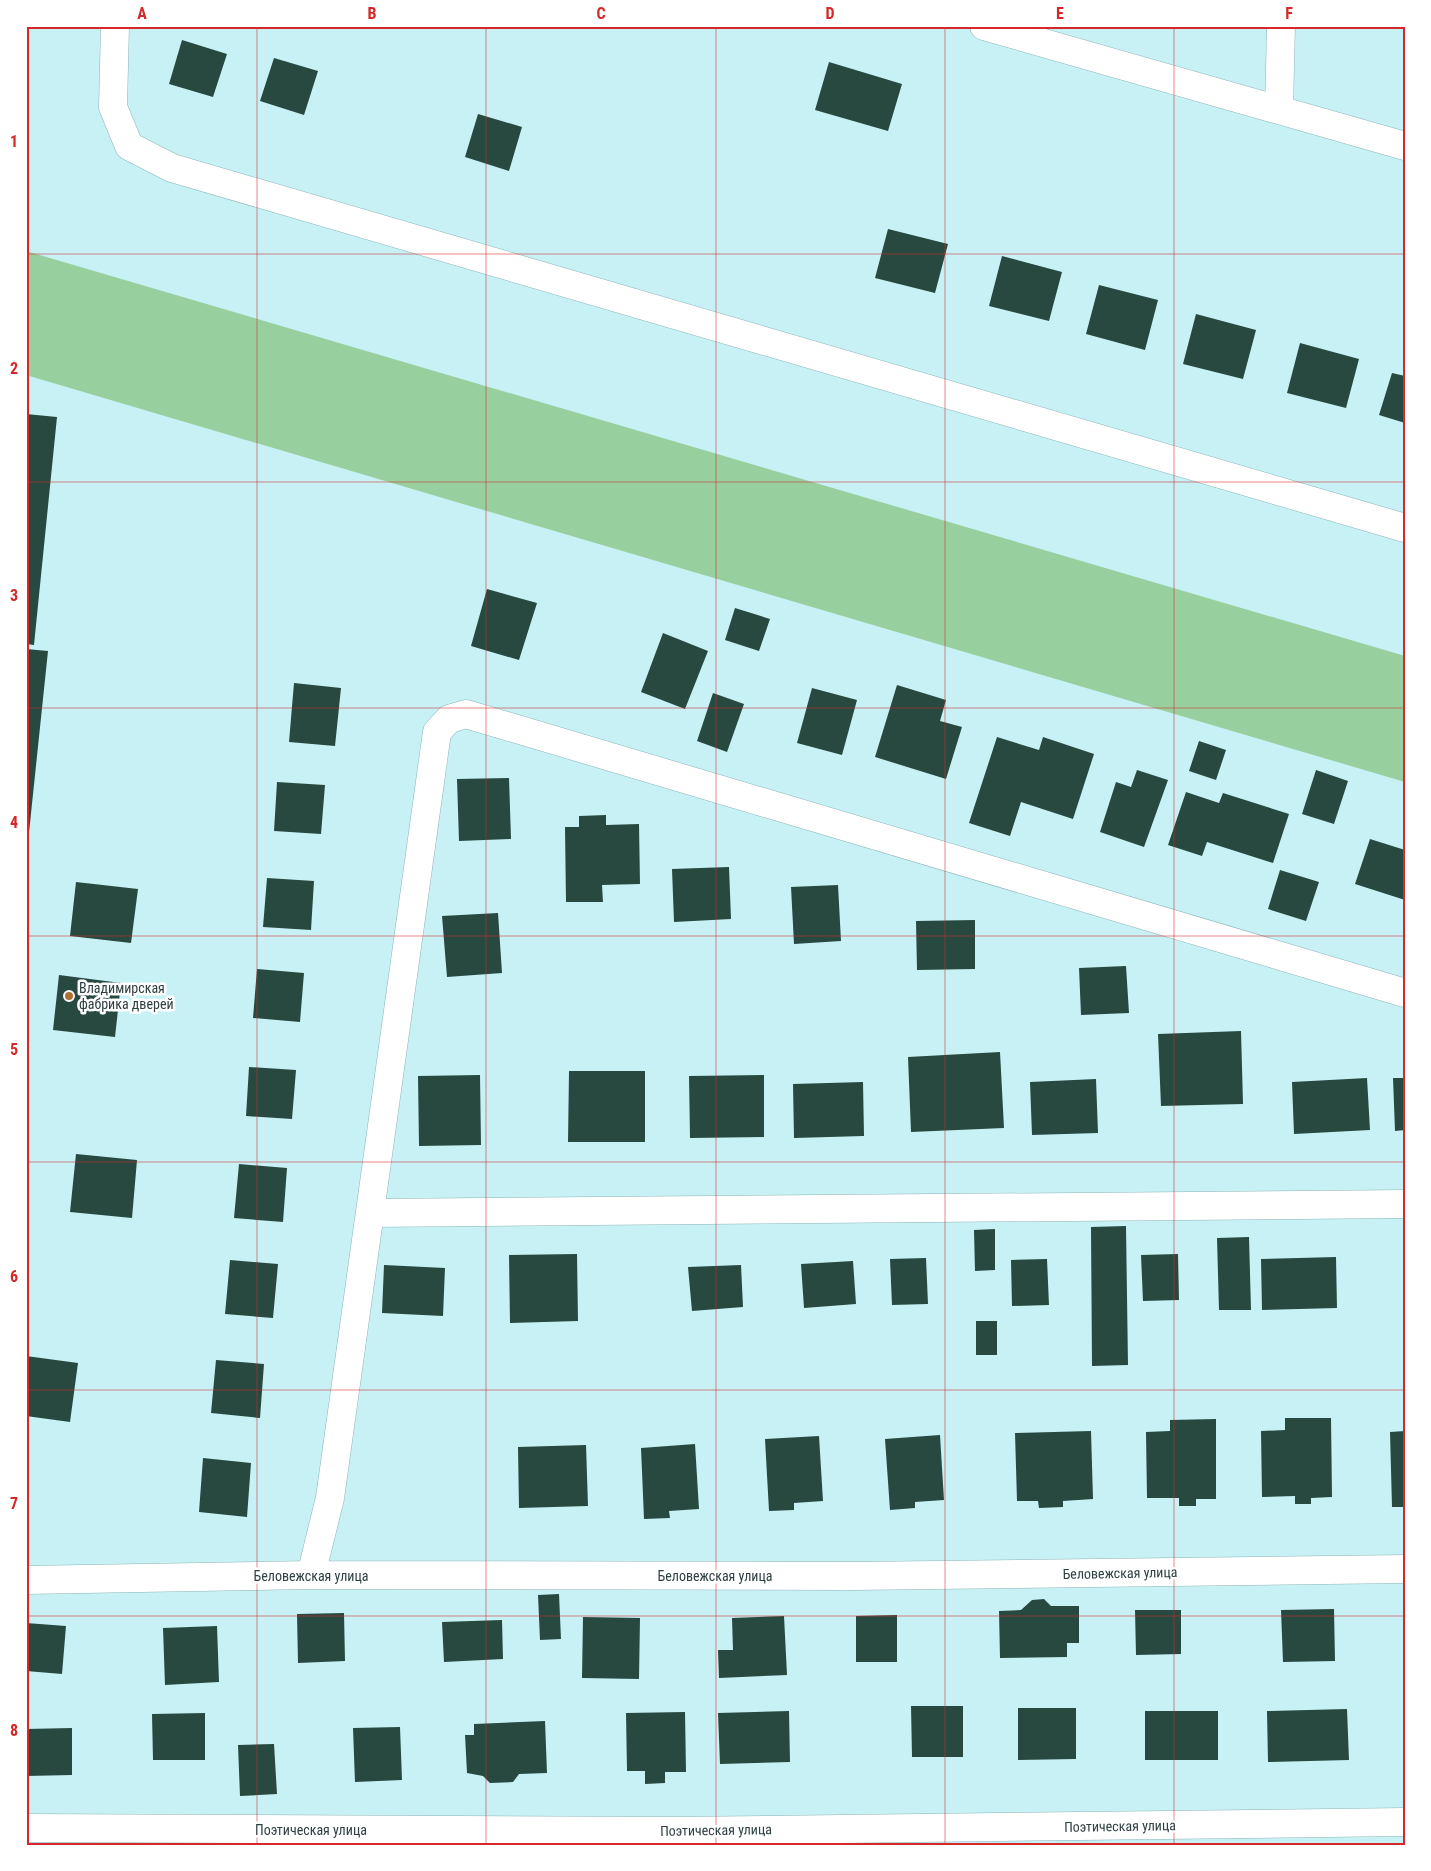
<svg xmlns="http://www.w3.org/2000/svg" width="1431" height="1871" font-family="'Roboto Condensed',sans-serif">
<rect width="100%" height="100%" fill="#c8f1f6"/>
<path fill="#98cf9e" d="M26 251 1405 656V782L26 375Z"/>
<path fill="#274940" d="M182 40 227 54 213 97 169 84Z
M274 58 318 71 304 115 260 101Z
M829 62 902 84 888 131 815 110Z
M478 114 522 127 509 171 465 157Z
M888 229 948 244 935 293 875 278Z
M1002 256 1062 272 1049 321 989 306Z
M1099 285 1158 300 1145 350 1086 334Z
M1196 314 1256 330 1243 379 1183 364Z
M1300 343 1359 359 1346 408 1287 393Z
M1392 373 1405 376V423L1379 415Z
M26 414 57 417 34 645 26 644Z
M487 589 537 603 519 660 471 646Z
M735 608 770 619 759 651 725 640Z
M663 633 708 651 685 709 641 692Z
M26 649 48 651 28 842H26Z
M294 683 341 688 335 746 289 742Z
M897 685 946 700 940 721 962 727 946 779 875 757Z
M812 688 857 700 842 755 797 743Z
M713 693 744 704 727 752 697 741Z
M997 737 1039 750 1043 737 1094 754 1073 819 1021 802 1010 836 969 823Z
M1199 741 1226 750 1216 780 1189 771Z
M1137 770 1168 780 1144 847 1100 832 1116 782 1131 787Z
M1316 770 1348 781 1334 824 1302 814Z
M509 778 511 839 459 841 457 779Z
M277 782 325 785 321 834 274 831Z
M1186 792 1219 803 1223 793 1289 814 1273 863 1207 842 1202 856 1168 845Z
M606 815V825L639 824 640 884 602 885 603 902H566L565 827H579V816Z
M1370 839 1405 850V900L1355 884Z
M729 867 731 919 674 922 672 869Z
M1280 870 1319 882 1306 921 1268 909Z
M267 878 314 881 311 930 263 927Z
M76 882 138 889 131 943 70 936Z
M838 885 841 941 794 944 791 887Z
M498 913 502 973 447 977 442 916Z
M975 920V969L917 970 916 921Z
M1126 966 1129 1013 1081 1015 1079 968Z
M257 969 304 973 300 1022 253 1018Z
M59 975 121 983 115 1037 53 1030Z
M1241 1031 1243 1104 1161 1106 1158 1034Z
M1000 1052 1004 1128 911 1132 908 1057Z
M249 1067 296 1070 292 1119 246 1116Z
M569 1071H645V1142H568Z
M480 1075 481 1145 419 1146 418 1076Z
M764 1075V1137L690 1138 689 1076Z
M1367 1078 1370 1130 1294 1134 1292 1082Z
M1393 1078H1405V1130L1395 1131Z
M1096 1079 1098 1133 1032 1135 1030 1082Z
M863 1082 864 1136 794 1138 793 1084Z
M76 1154 137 1160 132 1218 70 1212Z
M239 1164 287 1168 283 1222 234 1218Z
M1126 1226 1128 1365 1092 1366 1091 1227Z
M995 1229V1270L975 1271 974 1230Z
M1249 1237 1251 1310H1219L1217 1238Z
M577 1254 578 1321 510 1323 509 1255Z
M1178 1254 1179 1300 1143 1301 1141 1255Z
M1336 1257 1337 1308 1262 1310 1261 1259Z
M926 1258 928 1304 892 1305 890 1259Z
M1047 1259 1049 1305 1012 1306 1011 1260Z
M230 1260 278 1264 273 1318 225 1314Z
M853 1261 856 1304 804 1308 801 1264Z
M384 1265 445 1268 443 1316 382 1313Z
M741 1265 743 1307 692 1311 688 1267Z
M976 1321H997V1355H976Z
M26 1356 78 1363 70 1422 26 1416Z
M216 1360 264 1364 260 1418 211 1413Z
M1285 1418H1331L1332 1497 1311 1498V1504H1295V1496L1262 1497 1261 1431 1285 1430Z
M1216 1419V1499H1196V1506H1179V1498H1147L1146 1432 1170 1431V1420Z
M1091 1431 1093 1499 1063 1501V1507L1039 1508 1038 1501H1017L1015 1433Z
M1405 1431V1507H1392L1390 1432Z
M940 1435 944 1500 915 1502V1508L890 1510 885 1439Z
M819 1436 823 1501 794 1503V1510L769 1511 765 1439Z
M695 1444 699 1509 669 1511 670 1518 644 1519 641 1448Z
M586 1445 588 1506 519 1508 518 1447Z
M203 1458 251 1463 247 1517 199 1512Z
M559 1594 561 1639 540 1640 538 1595Z
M1044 1599 1051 1606H1079V1643H1067V1657L1000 1658 999 1611 1021 1610 1032 1600Z
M1334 1609 1335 1661 1283 1662 1281 1610Z
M1135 1610H1181V1654L1136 1655Z
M344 1613 345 1661 298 1663 297 1614Z
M897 1615V1662H856V1616Z
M784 1616 787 1675 719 1678 718 1650H733L732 1618Z
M583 1617 640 1618 639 1679 582 1678Z
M502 1620 503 1659 444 1662 442 1622Z
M26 1623 66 1626 62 1674 26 1671Z
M217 1626 219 1682 165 1685 163 1628Z
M911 1706H963V1757H912Z
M1018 1708H1076V1759L1018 1760Z
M1347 1709 1349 1760 1268 1762 1267 1711Z
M789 1711 790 1762 720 1764 718 1713Z
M1145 1711H1218V1760H1145Z
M685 1712 686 1772H665V1783L645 1784V1771H627L626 1713Z
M205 1713V1760H153L152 1714Z
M545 1721 547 1773 519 1774 513 1782 490 1783 483 1776 467 1773 465 1735H474V1724Z
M400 1727 402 1780 355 1782 353 1728Z
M72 1728V1775L26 1776V1729Z
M274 1744 277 1794 240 1796 238 1745Z"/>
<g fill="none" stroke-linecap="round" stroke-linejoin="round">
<g stroke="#8cb4b8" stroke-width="29">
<path id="minor" d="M115 26 113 107 129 146 172 168 1405 528
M984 26 1405 146
M1279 110 1281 26
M371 1213 1405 1204
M311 1575 330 1498 437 732 449 719 466 714 1405 993
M26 1580 311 1575 854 1576 1405 1569
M26 1828 675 1831 1405 1822"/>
</g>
<use href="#minor" stroke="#fff" stroke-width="28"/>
</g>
<path fill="none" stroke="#d62828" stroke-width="1" stroke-opacity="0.55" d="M257 26V1845M486 26V1845M716 26V1845M945 26V1845M1174 26V1845M26 254H1405M26 482H1405M26 708H1405M26 936H1405M26 1162H1405M26 1390H1405M26 1616H1405"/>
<circle fill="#ad7034" stroke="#fff" stroke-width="2" cx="69" cy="996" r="5"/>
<g text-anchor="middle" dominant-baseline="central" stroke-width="5" stroke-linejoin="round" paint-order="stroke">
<g font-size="14" fill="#304042" stroke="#fff" text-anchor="start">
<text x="79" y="988">Владимирская<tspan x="79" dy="16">фабрика дверей</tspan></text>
</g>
<g font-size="14" fill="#304042" stroke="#fff">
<text transform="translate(1120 1573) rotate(-1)">Беловежская улица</text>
<text x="311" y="1576">Беловежская улица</text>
<text x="715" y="1576">Беловежская улица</text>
<text transform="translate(1120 1826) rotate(-1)">Поэтическая улица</text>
<text x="311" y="1830">Поэтическая улица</text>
<text transform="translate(716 1830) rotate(-1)">Поэтическая улица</text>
</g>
</g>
<rect width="1431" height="1871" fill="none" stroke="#ffffff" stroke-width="55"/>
<rect x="28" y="28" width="1376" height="1816" fill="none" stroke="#d62828" stroke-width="2"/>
<g font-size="16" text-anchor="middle" font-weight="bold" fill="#d62828">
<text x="142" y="19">A</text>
<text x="372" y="19">B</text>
<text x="601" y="19">C</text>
<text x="830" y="19">D</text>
<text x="1060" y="19">E</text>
<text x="1289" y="19">F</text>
<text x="14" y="147">1</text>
<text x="14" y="374">2</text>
<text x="14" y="601">3</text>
<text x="14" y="828">4</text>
<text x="14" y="1055">5</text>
<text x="14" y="1282">6</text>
<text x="14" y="1509">7</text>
<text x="14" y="1736">8</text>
</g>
</svg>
